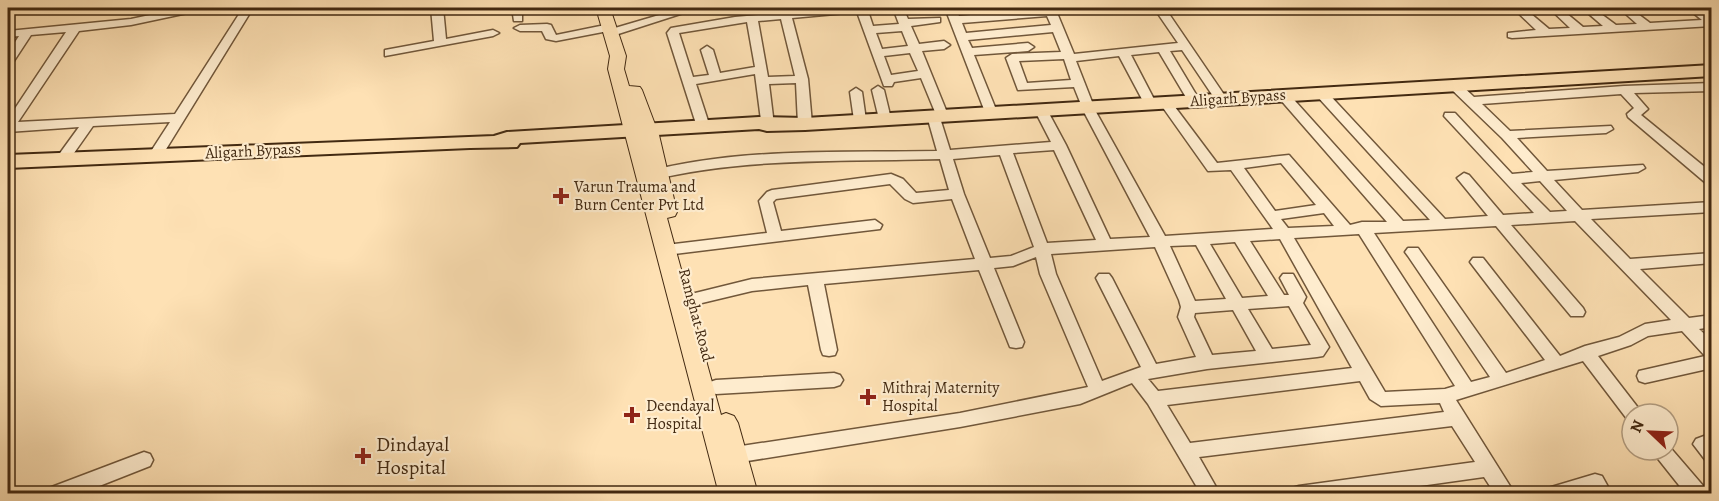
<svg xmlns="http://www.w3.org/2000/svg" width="1719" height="501" font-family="Alegreya,serif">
<rect width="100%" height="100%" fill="#fee1b4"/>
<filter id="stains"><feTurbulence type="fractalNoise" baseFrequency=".00333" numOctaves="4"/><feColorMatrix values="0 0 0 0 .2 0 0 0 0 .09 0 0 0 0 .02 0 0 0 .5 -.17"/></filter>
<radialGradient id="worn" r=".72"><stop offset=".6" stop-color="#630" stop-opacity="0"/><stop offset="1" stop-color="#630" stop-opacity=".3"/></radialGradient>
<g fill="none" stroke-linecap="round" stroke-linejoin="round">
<g stroke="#71573a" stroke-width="3">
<path id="minor" d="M183 8H203L197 11 131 25 79 31 18 122 175 114 243 8H253L160 159H150L148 156 170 122 93 126 67 163 62 164 55 160 79 127 8 132V119L66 32 31 35 12 64 8 65V53L19 36 8 37V31L131 19Z
M431 8H443L446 39 493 30 499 33 493 36 385 56V50L434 41Z
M512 8H522V21H514Z
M683 8H699L612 36 608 35V31L556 41 546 39 542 31H520L514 28 520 25 547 24 551 25 556 35 610 24 614 25 615 28Z
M835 8H872L868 11 873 26 899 24 893 8H903L908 19 940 18V22L911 26 919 44 944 41 950 45 944 49 922 51 948 115 947 118H940L950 150 1051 142 1034 109 1035 106H1045L1066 145 1110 239 1150 237 1084 112 1074 87 1018 90 1006 58 1012 54 1061 52 1053 32 968 40 972 48 1028 43 1034 47 1028 51 974 55 997 112 991 116 985 112 945 8H955L959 16 1055 8 1074 54 1178 43 1154 8H1165L1227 99 1225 102H1217L1182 50 1170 51 1200 101 1198 104H1190L1159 52 1131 55 1156 103 1150 107 1144 103 1119 56 1076 61 1096 112 1165 236 1273 229 1231 170 1208 171 1159 102 1161 99H1169L1217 163 1289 155 1350 225 1362 222H1387L1279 98 1277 95 1279 92H1287L1403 221 1430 220 1316 95 1314 92 1316 89H1324L1445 219 1488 216 1457 178 1464 173 1469 175 1503 215 1534 213 1444 116 1445 113H1455L1512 174 1533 172 1502 138 1450 88 1448 85 1450 82H1458L1474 97 1624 86 1712 83V91L1634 93 1648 109 1641 115 1712 173V185L1707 184 1628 117 1627 114 1634 108 1621 94 1482 104 1510 131 1611 126 1613 129 1606 133 1517 138 1547 171 1643 165 1645 168 1638 172 1554 180 1582 210 1712 202V212L1591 219 1630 259 1712 253V263L1640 269 1689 318 1712 315V327L1699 329 1712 341V368L1645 383 1639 381 1637 376 1639 371 1705 356 1682 331 1648 336 1631 345 1598 356 1639 409 1642 414H1632V421L1627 419 1583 361 1456 400 1515 494H1495L1484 477 1363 494H1290L1292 488 1299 486 1475 462 1452 426 1199 457 1220 494H1201L1148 404 1132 383 1080 404 960 427 735 463 729 461 726 455 729 449 735 447 960 413 1088 387 1040 274 1036 257 1013 266 994 268 1024 342 1022 347 1016 348 1010 347 1008 342 979 270 824 284 837 350 835 355 829 356 823 355 821 350 808 285 752 291 681 308 675 306 673 302 675 298 752 279 975 259 952 199 913 203 905 199 890 184 776 199 773 202 781 231 875 220 882 225 880 229 666 255 659 250 666 245 767 233 759 201 767 192 772 190 891 174 903 179 916 193 949 190 940 159C841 162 744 157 647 181L640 176 642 173C739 147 838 153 937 151L927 116 935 112 921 78 894 82 892 86H884L857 12 792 18 808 79 812 124 810 127 805 128 798 124 796 83 769 84 774 125 767 129 762 128 755 74 696 84 710 127 708 130H698L667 33 671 28 735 17ZM1047 16 1051 25 966 33 962 23ZM781 19 795 76 768 77 758 21ZM747 22 755 67 720 73 713 50 707 46 701 50 709 75 693 77 679 33ZM902 31 908 46 882 49 876 33ZM910 53 918 71 891 75 884 56ZM1064 59 1071 80 1027 83 1019 61ZM1054 150 1096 240 1047 243 1013 153ZM1000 155 1034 247 1011 256 990 258 964 194 953 159ZM1281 163 1316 205 1275 211 1244 168ZM1540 181 1567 211 1550 212 1521 183ZM1324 213 1334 226 1288 228 1281 219ZM1575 221 1671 320 1645 324 1619 337 1585 346 1560 356 1483 258H1473L1470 262 1473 266 1545 360 1506 373 1418 248H1408L1405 252 1408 256 1490 377 1471 382 1374 233 1496 226 1571 316H1583L1585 312 1583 308 1511 225ZM1359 234 1455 386 1445 389 1385 392 1294 238ZM1280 239 1352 368 1158 391 1148 379 1207 369 1317 357 1323 356 1329 347 1303 303 1306 297 1293 274H1283L1280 278 1289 295H1284L1250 241ZM1235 242 1268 296 1242 298 1210 244ZM1196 245 1226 299 1195 301 1170 246ZM1155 247 1179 300 1181 307 1178 317 1196 357 1156 364 1112 278 1109 274H1099L1096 278 1141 367 1102 381 1056 274 1051 254ZM1289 306 1311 345 1272 349 1248 309ZM1233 310 1256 351 1212 355 1194 317 1195 313ZM1360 381 1370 399 1381 406 1440 403 1444 412 1190 443 1167 405Z
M1513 8H1524L1549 29 1570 28 1549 8H1560L1583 27 1603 26 1582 8H1593L1616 25 1637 24 1619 8H1630L1650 23 1702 20 1687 8H1700L1712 16V26L1512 38 1508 37V33L1536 30Z
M878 86 884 90 891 119 890 122H880L879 119 872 90Z
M856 88 862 92 866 120 860 124 854 120 850 92Z
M834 373 840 375 843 380 840 385 834 387 716 394 710 392 707 387 710 382 716 380Z
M1712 433V463L1706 461 1693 444 1696 439Z
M1668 445 1705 488 1707 494H1686L1655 455 1652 450H1668Z
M144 452 150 454 153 460 150 466 79 494H47L49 488Z
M1595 474 1602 476 1612 494H1592L1591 491 1546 494 1548 488Z"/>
</g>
<g stroke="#422911" stroke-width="2">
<path id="major" d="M596 8H610L626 56 624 69 629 86 640 87 642 90 659 135 677 212 675 216 667 218 721 415 726 413 734 416 738 423 758 494H719L608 69 610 56Z"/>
</g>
<g stroke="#422911" stroke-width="4">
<path id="highway" d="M1712 65V76L805 130 767 131 759 129 520 143 517 147 470 148 8 168V155L494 136 507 132 759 117 805 118Z"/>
</g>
<use href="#minor" fill="#feecce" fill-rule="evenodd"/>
<use href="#major" fill="#fee1b4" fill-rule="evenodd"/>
<use href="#highway" fill="#fee1b4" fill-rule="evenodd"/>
</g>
<g fill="#8f2418" stroke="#feecce" stroke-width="2">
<path d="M558 187h6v6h6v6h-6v6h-6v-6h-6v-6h6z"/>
<path d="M865 388h6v6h6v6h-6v6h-6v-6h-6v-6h6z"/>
<path d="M629 406h6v6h6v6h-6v6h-6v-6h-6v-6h6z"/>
<path d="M360 447h6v6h6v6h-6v6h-6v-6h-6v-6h6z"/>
</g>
<g text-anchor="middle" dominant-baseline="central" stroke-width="4.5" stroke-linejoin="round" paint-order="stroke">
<g font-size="16" fill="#422911" stroke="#feecce">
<text transform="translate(1238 98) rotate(-4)">Aligarh Bypass</text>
<text transform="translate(253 151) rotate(-3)">Aligarh Bypass</text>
<text transform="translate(696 315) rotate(75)">Ramghat Road</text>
</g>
<g font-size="16" fill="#422911" stroke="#feecce" text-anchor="start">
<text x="574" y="187">Varun Trauma and<tspan x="574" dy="18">Burn Center Pvt Ltd</tspan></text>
<text x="882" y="388">Mithraj Maternity<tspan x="882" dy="18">Hospital</tspan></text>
<text x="646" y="406">Deendayal<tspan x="646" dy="18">Hospital</tspan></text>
</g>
<g font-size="20" fill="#422911" stroke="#feecce" text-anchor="start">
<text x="376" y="444">Dindayal<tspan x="376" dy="23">Hospital</tspan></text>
</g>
</g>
<rect width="1719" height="501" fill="none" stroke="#fee1b4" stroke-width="30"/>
<rect x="9" y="9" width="1701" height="483" fill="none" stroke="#422911" stroke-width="3"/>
<rect x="15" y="15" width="1689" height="471" fill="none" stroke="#422911" stroke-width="1.5"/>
<g transform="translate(1650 432) rotate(293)"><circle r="28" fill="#feecce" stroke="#b39e82" stroke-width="1.5"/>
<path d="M0-4.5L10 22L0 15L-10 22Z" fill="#8f2418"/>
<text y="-9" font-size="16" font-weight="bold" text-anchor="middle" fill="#422911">N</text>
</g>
<rect width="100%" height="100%" filter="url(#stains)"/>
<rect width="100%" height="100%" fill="url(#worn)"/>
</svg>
